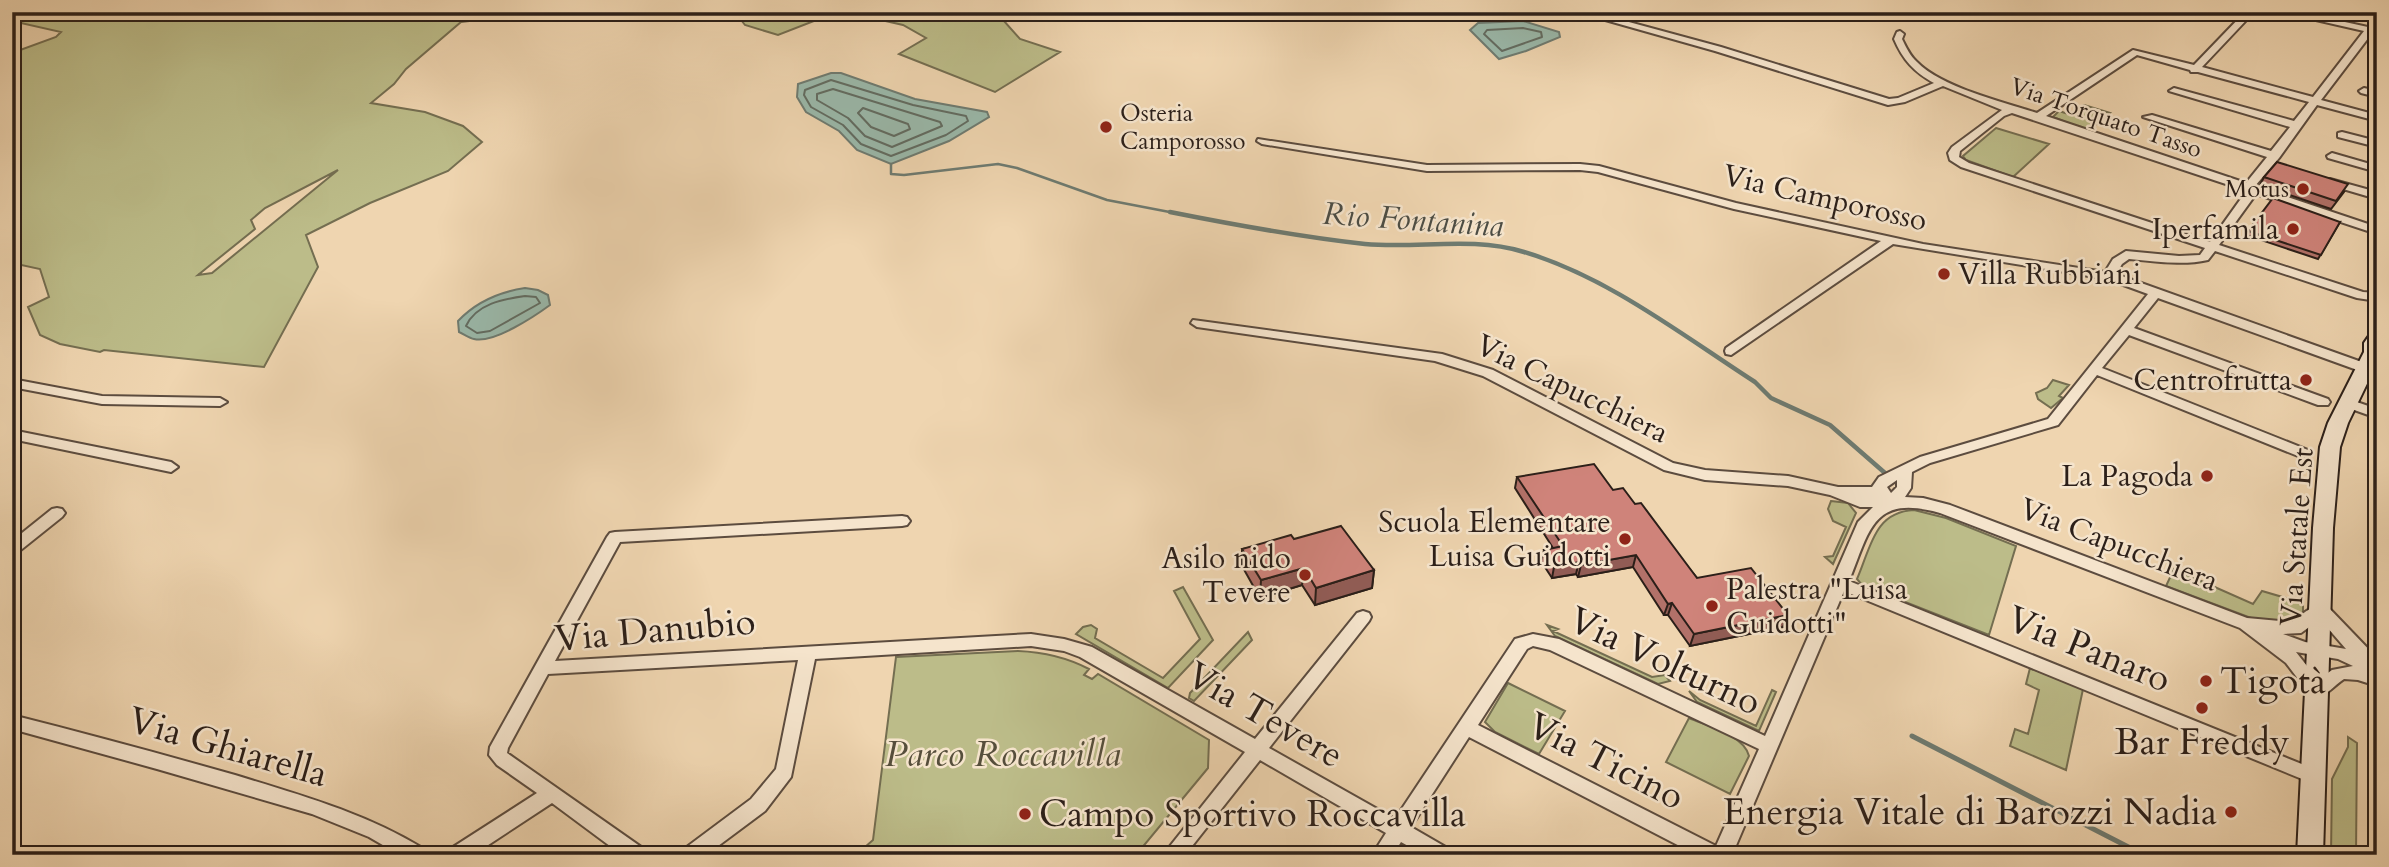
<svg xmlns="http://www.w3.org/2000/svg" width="2389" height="867" font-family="Cardo,serif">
<rect width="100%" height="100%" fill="#efd5b0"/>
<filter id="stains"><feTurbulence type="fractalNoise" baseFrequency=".00286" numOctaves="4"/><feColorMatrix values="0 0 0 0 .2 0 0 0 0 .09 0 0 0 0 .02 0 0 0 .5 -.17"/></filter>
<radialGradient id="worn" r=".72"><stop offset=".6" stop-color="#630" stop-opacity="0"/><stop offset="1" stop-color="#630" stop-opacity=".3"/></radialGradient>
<path fill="#bcbc89" stroke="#746e51" stroke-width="2" fill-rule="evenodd" d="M35 12C52 12 113 16 123 12H548L461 22 406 69 394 84 371 103 425 112 463 126 482 142 448 171 370 203 306 235 318 267 264 367 104 350 100 352 60 344 40 335 28 307 49 297 40 269 12 263V53L56 37 61 32 12 21ZM338 170 212 273 198 275 255 229 251 220 265 208Z
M741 12H837L778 35 745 25 738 16Z
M846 12H996L1020 39 1060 52 995 92 899 54 926 38 903 25Z
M2084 105 2110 113 2088 131 2053 117 2059 111 2071 115Z
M1996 128 2049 144 2013 177 1966 160 1963 156Z
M2053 380 2069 385 2059 396 2063 398 2051 408 2038 399 2036 393 2047 388Z
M1831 501 1848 503 1856 513 1833 564 1825 557 1833 556 1846 527 1833 521 1828 509Z
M1914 510 1946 518 2016 546 1989 635 1862 585 1857 579C1871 547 1874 512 1914 510Z
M2174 569 2253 604 2262 591 2303 603V613L2290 624 2259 621 2166 586Z
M1183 587 1213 640 1168 688 1076 634 1083 627 1091 625 1097 629 1095 638 1163 678 1200 639 1174 591Z
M1547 625 1558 629 1553 631 1652 677 1665 675 1670 681 1658 684 1555 636Z
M1248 632 1252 640 1194 701 1189 698 1190 693Z
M1018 651C1043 652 1066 657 1089 669L1084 675 1092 679 1098 674 1209 740 1208 768 1136 855H856L873 840 896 657Z
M2030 668 2083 689 2066 770 2010 746 2015 729 2028 734 2039 690 2026 684Z
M1508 683 1565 711 1539 754 1495 732 1485 722Z
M1772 690 1776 692 1759 731 1697 702 1689 691 1700 700 1756 726Z
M1689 718C1707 726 1744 735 1749 756L1730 794 1666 762Z
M2348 737 2357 743 2356 855H2331L2332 779 2348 747Z"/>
<path fill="#9ab9ab" stroke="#6e7b71" stroke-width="2" d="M1523 21 1559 32 1560 37 1526 51 1499 59 1470 30 1478 23Z
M831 73H841L915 99 987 112 989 117 949 141 891 164 857 150 839 131 806 112 797 97 798 84Z
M525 288 538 290 548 295 550 305C535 316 493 344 474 339 469 338 464 334 459 332L458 321C476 302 499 292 525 288Z"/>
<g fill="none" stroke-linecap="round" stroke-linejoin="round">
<path stroke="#626c62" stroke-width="2" d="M1523 28 1541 32 1542 37 1502 51 1484 34 1487 30Z
M831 80 913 105 966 116 968 121 946 135 891 156 861 144 843 125 811 107 804 95 805 90Z
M833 89 940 122 942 126 892 147 865 136 848 118 817 100V94Z
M863 108 908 124 910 129 894 136 871 127 858 113Z
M525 296 536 297 540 303 490 331 477 333 466 326C476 304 503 299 525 296Z"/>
<path stroke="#6e7b71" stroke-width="2.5" d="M891 164V174L904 175 998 164 1017 168 1107 200 1180 214"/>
<path stroke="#6e7b71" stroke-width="4.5" d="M1170 212C1235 225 1300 237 1365 244 1418 249 1471 236 1524 252 1608 277 1682 335 1755 382L1771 398 1830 425 1885 473"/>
<path stroke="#6e7b71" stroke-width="5" d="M1912 736 2144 855"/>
<g stroke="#5c4c3f" stroke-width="4">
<path id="street" d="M1577 12H1592L1721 47 1889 99 1898 98 1934 83C1914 72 1903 60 1894 39L1897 32 1900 31 1904 34 1902 39C1906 47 1910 56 1917 62 1941 87 2003 102 2037 113L2133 50 2194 65 2245 12H2254L2202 67 2313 97 2364 31 2281 12H2299L2377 29V33H2372L2321 100 2377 115V121L2317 105 2279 158 2255 186 2377 227V234L2256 194 2219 245 2363 292 2377 293V301L2357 298 2215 251 2208 260C2182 266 2155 261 2129 259L2122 264 2116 274 2370 365 2372 368 2370 371H2360L2158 298 2134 328 2328 399 2330 402 2328 405H2318L2129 335 2102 368 2308 450 2310 453 2308 456H2298L2097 375 2058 425 1930 463 1912 472 1911 488 1905 497 1923 498 1950 505 2247 618 2292 622C2302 615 2314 602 2327 606L2377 658V686L2358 680 2344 679C2333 686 2324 700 2311 696L2286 663 2240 628 1940 513C1873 494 1870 529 1849 581L2319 771 2322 776 2319 781 2313 784 2307 781 1844 591 1732 855H1697L1469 737 1411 827 1449 849 1452 855H1424L1401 842 1393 855H1372L1386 833 1260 760 1185 855H1163L1245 752 1080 657 1064 651 1031 646 815 659 791 777 765 811 706 855H681L684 849 751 799 776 769 798 660 548 674 508 748 507 753 644 849 647 855H622L552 803 473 855H447L450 849 537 793 497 765 489 755 490 747 607 537 610 533 615 532 902 516 907 517 910 521 907 525 902 526 620 542 555 661 1031 634 1064 639 1092 647 1255 739 1357 613 1363 611 1369 613 1371 617 1369 621 1269 748 1395 819 1515 639 1533 634 1559 639 1765 736 1858 522 1873 507H1860L1830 495 1788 486 1705 480 1664 470 1483 376 1435 361 1197 327 1191 323 1193 320 1442 354 1493 370 1673 463 1705 470 1788 476 1838 487H1872L1879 477 1920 457 2048 419 2148 294 2107 279 1893 244 1731 355 1726 354 1725 351 1726 348 1881 241 1734 209 1598 172 1580 170 1427 171 1262 144 1257 141 1258 139 1427 165 1580 164 1599 166 1736 203 1923 244 2105 272 2113 259 2126 251 2179 256 2200 255 2205 248 1961 167 1950 160 1948 153 1952 147 2002 110 1943 86 1905 102 1888 105 1715 51ZM2137 55 2190 70 2191 72H2198L2309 102 2294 121 2174 88 2169 91 2290 127 2271 151 2152 115 2143 117 2267 157 2246 183 2046 116ZM2012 113 2244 190 2245 193 2210 242 1969 163 1959 157 1960 151 2004 116ZM1897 480V487L1891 493 1887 487ZM2320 619 2346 649 2305 642 2283 634 2301 633ZM1533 646 1550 650 1759 749 1716 846 1478 725 1527 649ZM2296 652 2338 659 2353 666 2332 670 2318 680Z
M2364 88 2377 91V97L2361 93 2359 91Z
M2342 132 2377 141V147L2338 137V133Z
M2332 153 2377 166V172L2328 158 2327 156Z
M2330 179 2377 192V199L2326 184V180Z
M12 379 102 396 220 398 227 402 220 406 102 404 12 387Z
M2348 399 2377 409V418L2343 406 2341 403 2343 400Z
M12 430 171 462 178 467 171 472 12 439Z
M57 508 62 509 65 513 62 517 17 553 12 554V541L52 509Z
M12 715C87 734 161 754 235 775 300 795 365 813 424 849L427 855H400L369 837 312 814 157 769 12 729Z"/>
</g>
<g stroke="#2b1f19" stroke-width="4">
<path id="secondary" d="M2377 332V363L2348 423 2340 447 2333 528 2323 855H2297L2313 528 2320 447 2328 423 2364 352V343L2371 333Z"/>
</g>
<use href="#street" fill="#f5e4cc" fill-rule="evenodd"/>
<use href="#secondary" fill="#f5e4cc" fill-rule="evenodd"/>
</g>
<path fill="#b27169" stroke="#2b1f19" stroke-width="2" d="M2264 177 2344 192 2331 209 2260 185Z
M2340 222 2318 259 2246 235 2248 231Z
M1517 477 1613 490 1635 504 1697 578 1783 627 1690 646 1668 615H1664L1633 567 1578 577 1576 574 1552 578 1541 561 1544 550 1553 548 1515 488Z
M1294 539 1374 570 1372 588 1315 605 1302 585 1260 598 1242 566V549Z"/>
<path fill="#915c55" stroke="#2b1f19" stroke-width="2" d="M1636 555 1633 567 1578 577 1581 565Z
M1579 562 1576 574 1552 578 1554 567Z
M1304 568 1302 585 1260 598 1261 580Z
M1374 570 1372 588 1315 605 1316 588Z
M1672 603 1668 615H1664L1668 604Z
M1788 615 1783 627 1690 646 1694 634Z"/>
<path fill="#cf837a" stroke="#2b1f19" stroke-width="2" d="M2277 162 2348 184 2336 201 2264 177Z
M2273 198 2340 222 2321 255 2248 231Z
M1594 464 1613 490 1623 488 1635 504 1641 503 1697 578 1751 568 1788 615 1694 634 1672 603 1668 604 1636 555 1581 565 1579 562 1554 567 1544 550 1563 546 1517 477Z
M1341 526 1374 570 1316 588 1304 568 1261 580 1242 549 1291 535 1294 539Z"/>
<g fill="#8f2418" stroke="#f5e4cc" stroke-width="2.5">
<circle cx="1106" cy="127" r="7"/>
<circle cx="2303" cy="189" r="7"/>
<circle cx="2293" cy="229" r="7"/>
<circle cx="1944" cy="274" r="7"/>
<circle cx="2306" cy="380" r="7"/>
<circle cx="2207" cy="476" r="7"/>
<circle cx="1625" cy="539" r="7"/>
<circle cx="1305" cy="575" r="7"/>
<circle cx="1712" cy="606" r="7"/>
<circle cx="2206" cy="681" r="7"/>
<circle cx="2202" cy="708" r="7"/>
<circle cx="2231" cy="812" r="7"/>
<circle cx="1025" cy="814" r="7"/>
</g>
<g text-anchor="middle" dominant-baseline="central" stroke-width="5" stroke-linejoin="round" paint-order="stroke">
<g font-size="24" fill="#2b1f19" stroke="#f5e4cc" text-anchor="start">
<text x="1120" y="113">Osteria<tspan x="1120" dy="28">Camporosso</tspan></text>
<text x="2289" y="189" text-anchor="end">Motus</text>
</g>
<g font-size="24" fill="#2b1f19" stroke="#f5e4cc">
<text transform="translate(2106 118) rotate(19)">Via Torquato Tasso</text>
</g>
<g font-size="30" fill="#2b1f19" stroke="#f5e4cc">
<text transform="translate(1825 198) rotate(13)">Via Camporosso</text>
<text transform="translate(1572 389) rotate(26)">Via Capucchiera</text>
<text transform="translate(2297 537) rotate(-86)">Via Statale Est</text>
<text transform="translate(2119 545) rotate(21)">Via Capucchiera</text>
</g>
<g font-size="30" fill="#2b1f19" stroke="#f5e4cc" text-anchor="end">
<text x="2279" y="229">Iperfamila</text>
<text x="1958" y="274" text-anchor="start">Villa Rubbiani</text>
<text x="2292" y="380">Centrofrutta</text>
<text x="2193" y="476">La Pagoda</text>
<text x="1611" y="522">Scuola Elementare<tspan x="1611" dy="34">Luisa Guidotti</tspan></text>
<text x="1291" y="558">Asilo nido<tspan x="1291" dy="34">Tevere</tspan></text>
<text x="1726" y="589" text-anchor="start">Palestra "Luisa<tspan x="1726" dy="34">Guidotti"</tspan></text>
</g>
<g font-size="32" font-style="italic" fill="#4c4d45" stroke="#f5e4cc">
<text transform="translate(1413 220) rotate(4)">Rio Fontanina</text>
</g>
<g font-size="37" fill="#2b1f19" stroke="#f5e4cc">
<text transform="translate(655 630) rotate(-5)">Via Danubio</text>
<text transform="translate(2089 649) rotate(22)">Via Panaro</text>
<text transform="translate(1665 661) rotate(25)">Via Volturno</text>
<text transform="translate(1265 715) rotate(30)">Via Tevere</text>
<text transform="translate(228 747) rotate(16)">Via Ghiarella</text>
<text transform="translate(1606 761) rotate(27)">Via Ticino</text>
</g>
<g font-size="37" fill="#2b1f19" stroke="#f5e4cc" text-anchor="start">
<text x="2220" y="681">Tigotà</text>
<text x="2202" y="742" text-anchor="middle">Bar Freddy</text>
<text x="2217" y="812" text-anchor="end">Energia Vitale di Barozzi Nadia</text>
<text x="1039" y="814">Campo Sportivo Roccavilla</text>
</g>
<g font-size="37" font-style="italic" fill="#564e3b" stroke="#f5e4cc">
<text x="1003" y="754">Parco Roccavilla</text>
</g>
</g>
<rect width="2389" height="867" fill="none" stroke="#efd5b0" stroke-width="42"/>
<rect x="14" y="14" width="2361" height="839" fill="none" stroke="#2b1f19" stroke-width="3.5"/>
<rect x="21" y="21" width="2347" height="825" fill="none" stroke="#2b1f19" stroke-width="2"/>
<rect width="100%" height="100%" filter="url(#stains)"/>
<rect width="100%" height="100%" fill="url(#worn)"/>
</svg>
